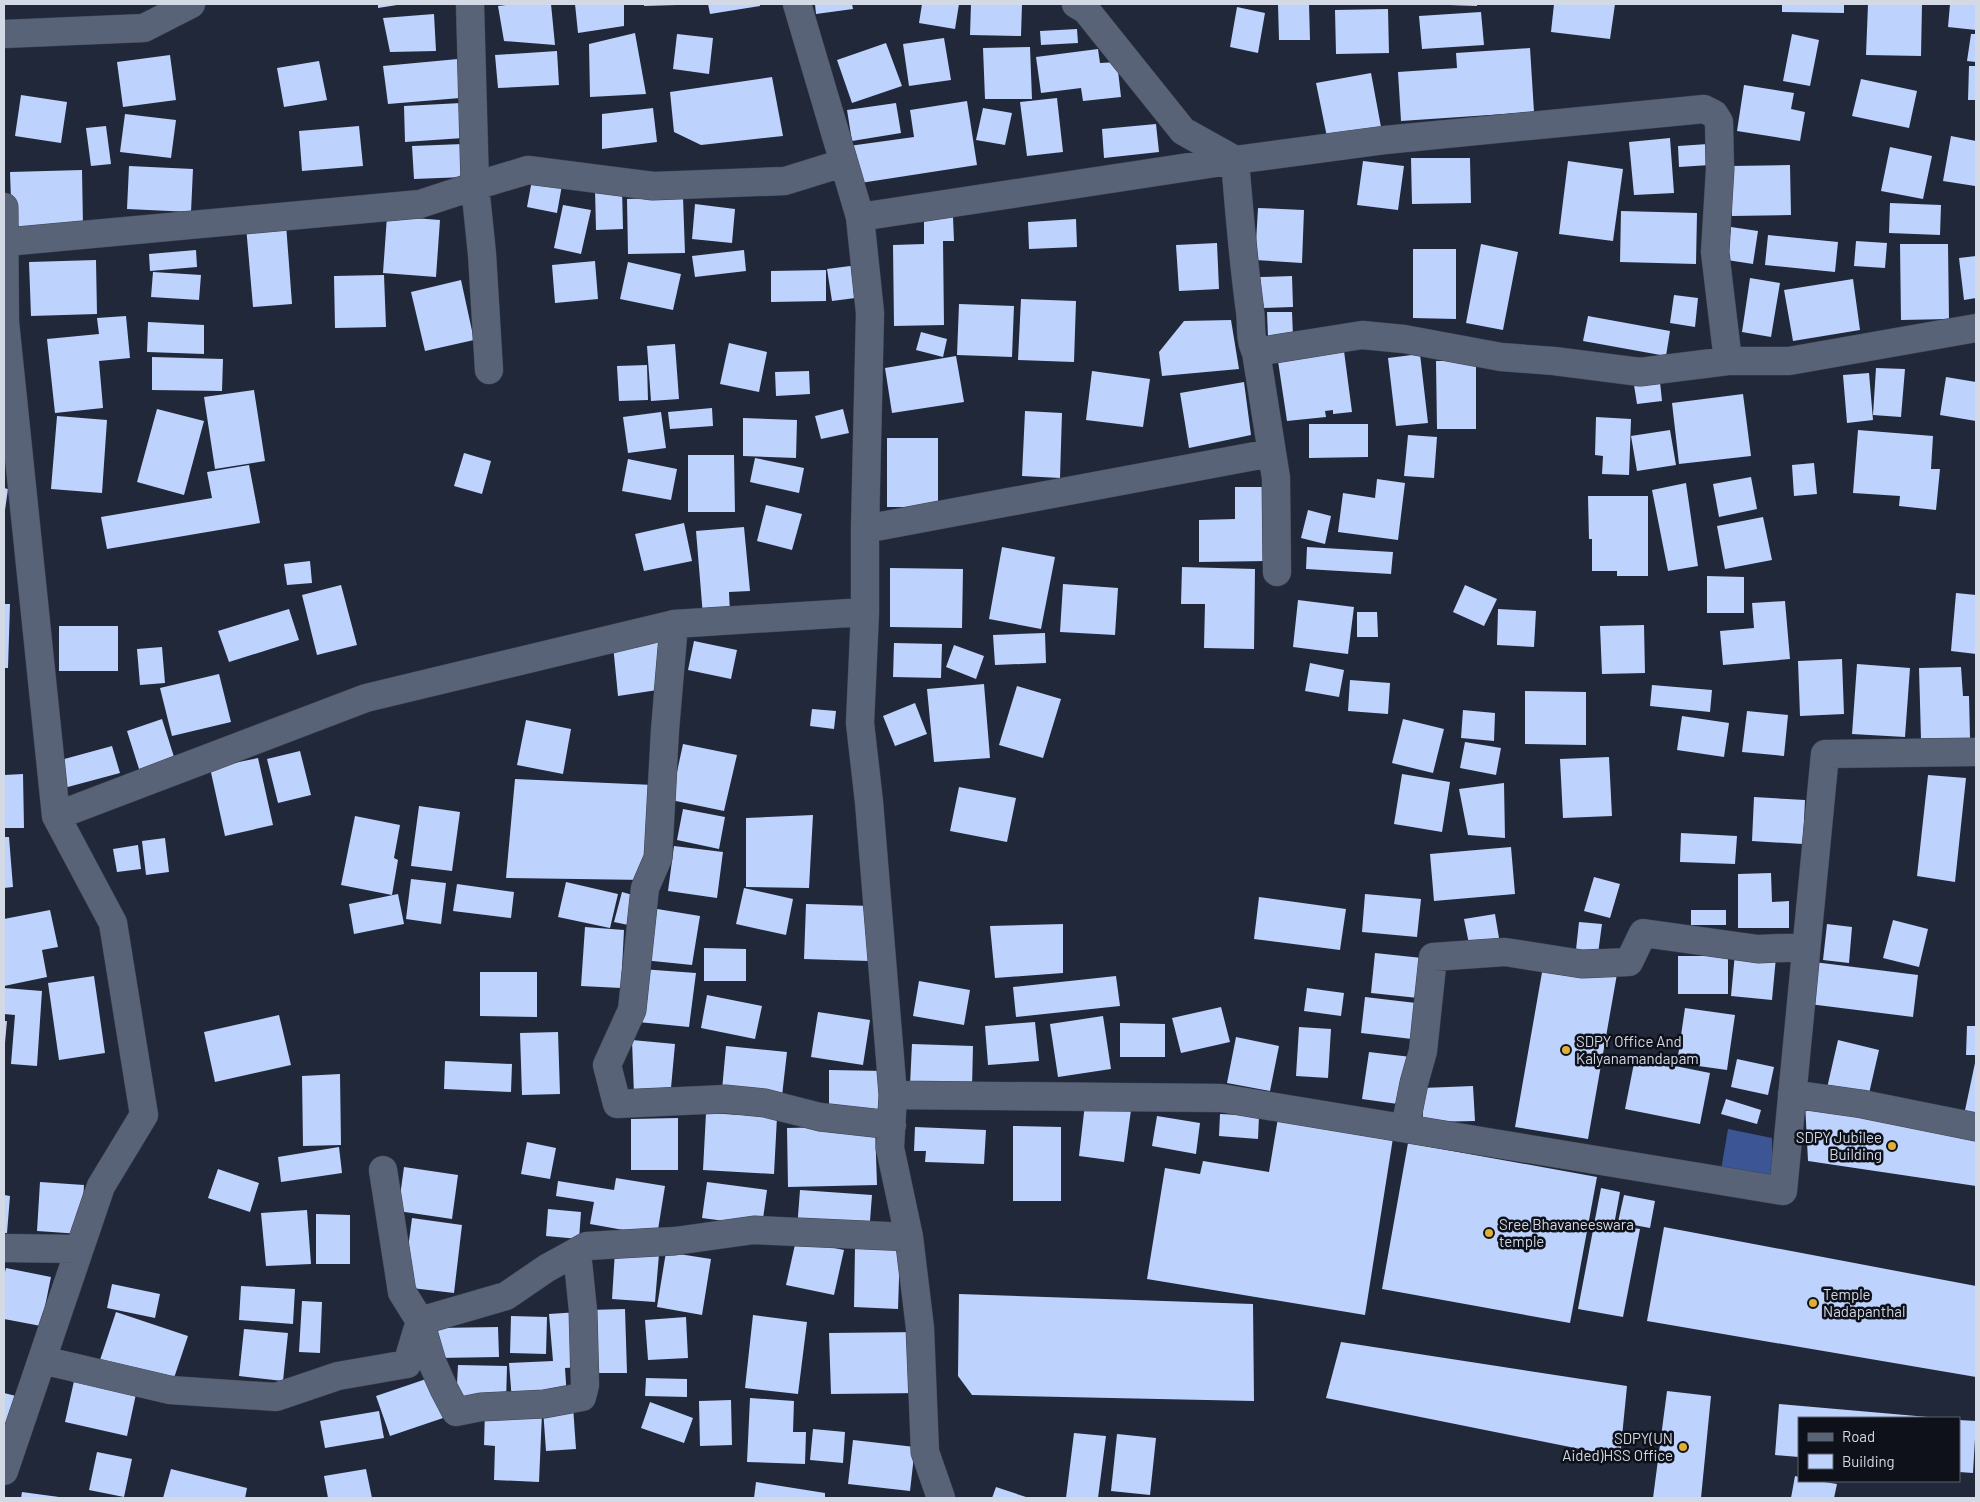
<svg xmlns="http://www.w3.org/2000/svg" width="1980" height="1502" font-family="Barlow,sans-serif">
<rect width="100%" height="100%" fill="#20283a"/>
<path fill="#3c5695" d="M1728 1129 1772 1138V1183L1720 1176Z"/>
<path fill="#bed2fe" d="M378 4H397V5L378 8Z
M514 4H551L555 45 504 41 498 6Z
M575 4H624V26L578 33Z
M644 4H677V5L644 6Z
M708 4H760V6L710 14Z
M815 4H852L853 9 816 14Z
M922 4H959L955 29 919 23Z
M971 4H1022L1021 36 970 35Z
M1278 4H1309L1310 40H1279Z
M1449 4H1477V6L1449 5Z
M1554 4H1615L1610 39 1551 32Z
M1782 4H1844V13L1782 12Z
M1868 4H1922L1921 56 1866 55Z
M1950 4H1976V30L1948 27Z
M1237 7 1265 13 1258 53 1230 47Z
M1388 9 1389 53 1336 54 1335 10Z
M1481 12 1484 45 1422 49 1419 16Z
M434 14 436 51 390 52 383 18Z
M1077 29 1078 43 1041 45 1040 31Z
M635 33 646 94 590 97 589 44Z
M677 34 713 38 709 74 673 69Z
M1792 34 1819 40 1810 86 1783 81Z
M1971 34H1976V62L1967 61Z
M944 38 951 80 909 86 903 44Z
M886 43 902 86 852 103 837 60Z
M1030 47 1032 99H985L983 48Z
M1530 48 1534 112 1401 121 1398 72 1457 68 1456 53Z
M1098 49 1100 63 1117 62 1121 97 1083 101 1081 88 1041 93 1036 57Z
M557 51 559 85 498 88 495 55Z
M170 55 176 100 123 107 117 62Z
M458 59 460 98 388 104 383 66Z
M319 61 327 100 284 107 277 68Z
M1969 66H1976V100H1968Z
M1371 73 1381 127 1327 137 1316 83Z
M772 77 783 136 701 145 674 132 670 92Z
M1861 79 1917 91 1909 128 1852 116Z
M1744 85 1794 93 1791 109 1805 112 1800 141 1737 131Z
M21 95 67 102 61 143 15 136Z
M1057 98 1063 152 1027 156 1020 102Z
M967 101 977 165 854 184 849 146 914 137 910 110Z
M461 103 463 138 405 142 404 106Z
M896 103 901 133 852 141 847 110Z
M653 108 657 142 602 149V114Z
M983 108 1012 113 1005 145 976 140Z
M125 114 176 120 171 158 120 152Z
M1156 124 1159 152 1104 158 1102 129Z
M106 126 111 164 91 166 86 128Z
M359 126 363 166 302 171 299 131Z
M1951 136 1976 141 1975 186 1943 181Z
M1670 138 1674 193 1634 195 1629 142Z
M463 144 465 177 414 179 412 146Z
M1708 144 1710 165 1679 167 1678 146Z
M1890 147 1932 156 1923 199 1881 191Z
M1411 158H1470L1471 203 1412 204Z
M1363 161 1404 166 1398 210 1357 205Z
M1568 161 1623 169 1613 241 1559 234Z
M1790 165 1791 215 1732 216 1731 166Z
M129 166 193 169 191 212 127 209Z
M82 170 83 226 12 228 10 172Z
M532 180 562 185 557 213 527 207Z
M622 188 623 229 596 230 595 189Z
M683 197 685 253 628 254 627 199Z
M1890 203 1941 205 1940 235 1889 233Z
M695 204 735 209 732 243 692 239Z
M563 205 591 210 581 254 554 248Z
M1258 208 1304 210 1302 263 1255 260Z
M1621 211 1697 213 1696 264 1620 262Z
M387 216 440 220 436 277 383 273Z
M953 217 954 241H943L944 325 894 326 893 245 924 244V218Z
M1076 219 1077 247 1029 249 1028 222Z
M286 224 292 304 253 307 246 226Z
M1731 227 1758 231 1753 264 1727 260Z
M1768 235 1838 242 1835 272 1765 265Z
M1856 241 1887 243 1885 268 1854 266Z
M1217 243 1219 289 1179 291 1176 245Z
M1481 244 1518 252 1503 330 1466 323Z
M1900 244H1948L1949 319 1901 320Z
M1413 249H1456V319L1413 318Z
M196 250 197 267 150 271 149 254Z
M744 250 746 271 695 277 692 256Z
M1976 256V298L1964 300 1959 258Z
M96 260 97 314 31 316 29 262Z
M595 261 598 299 555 303 552 265Z
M628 262 681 274 673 310 620 299Z
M858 265 863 297 832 301 827 269Z
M826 270V301L771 302V271Z
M153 272 201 275 199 300 151 297Z
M384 275 386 327 335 328 334 276Z
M1292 276 1293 307 1261 308 1260 277Z
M1750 278 1780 283 1771 337 1742 332Z
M1853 279 1860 330 1793 341 1784 290Z
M461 280 474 340 425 351 411 292Z
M1674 295 1698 298 1695 327 1670 323Z
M1021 299 1076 301 1074 362 1018 360Z
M959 304 1014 306 1012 357 957 355Z
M1267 312H1292L1293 336 1268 337Z
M126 316 130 358 99 361 103 408 55 413 47 339 99 334 97 318Z
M1588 316 1670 331 1666 356 1583 341Z
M1231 320 1239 369 1162 376 1159 352 1184 321Z
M148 322 204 325V354L147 352Z
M921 332 947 339 943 357 916 350Z
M729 343 767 352 759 392 720 384Z
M675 344 679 399 651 401 647 346Z
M1344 351 1352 412 1333 414V410L1325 411 1326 417 1287 421 1278 361Z
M1420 354 1428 423 1396 426 1388 358Z
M956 356 964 402 892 413 885 368Z
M152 357 223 359 222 391 152 390Z
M1436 361H1476V429H1437Z
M647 365 648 400 619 401 617 366Z
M1876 368 1905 369 1901 417 1873 415Z
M809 371 810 394 776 396 775 372Z
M1092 371 1150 379 1143 427 1086 420Z
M1869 373 1873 420 1847 423 1843 375Z
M1946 377 1976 382V421L1940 415Z
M1244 382 1251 435 1189 448 1180 393Z
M1660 382 1662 401 1637 404 1634 385Z
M254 390 265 461 215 469 204 397Z
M1743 394 1751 456 1679 464 1672 403Z
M712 408 713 426 670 429 668 412Z
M157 409 204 421 184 495 137 482Z
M843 409 849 433 821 439 815 416Z
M1025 411 1062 413 1060 478 1022 476Z
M661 412 666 448 628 453 623 417Z
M57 416 107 420 102 493 51 489Z
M1596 417 1631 419 1629 475 1602 474 1603 456 1595 455Z
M743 418 797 420 796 458 743 456Z
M1309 424H1368V457L1309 458Z
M1670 430 1676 465 1637 471 1631 436Z
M1858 430 1933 436 1931 469H1940L1936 510 1899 506 1900 496 1853 493Z
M1408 435 1437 437 1434 478 1404 476Z
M887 438H938V507H887Z
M464 453 491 461 482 494 454 486Z
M688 455H734L735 512H688Z
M755 458 804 468 799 493 750 482Z
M628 459 677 469 671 500 622 491Z
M1814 463 1817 494 1794 496 1792 465Z
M249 465 260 523 107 549 101 517 212 498 207 472Z
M1751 477 1757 509 1719 517 1713 484Z
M1377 479 1405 483 1398 540 1338 532 1343 493 1375 498Z
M1686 483 1698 566 1668 571 1652 490Z
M1235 487H1266L1268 561 1199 562V520L1235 519Z
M4 488 8 489 5 510H4Z
M1588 496H1648V576H1617V571H1592V539H1589Z
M766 505 802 514 792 550 757 541Z
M1308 510 1331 516 1325 544 1301 538Z
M1763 517 1772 560 1725 569 1717 526Z
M684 523 692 561 644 571 635 534Z
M744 527 750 591 729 592 730 614 703 616 696 531Z
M1002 547 1055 557 1041 629 989 619Z
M1307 547 1393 552 1391 574 1306 569Z
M310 561 312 583 287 585 284 564Z
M1182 567 1255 569 1254 649 1204 648 1205 604H1181Z
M890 568 963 569 962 628 890 627Z
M1707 576 1744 577V613H1707Z
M1063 584 1118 588 1115 635 1060 632Z
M341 585 357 645 317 655 302 595Z
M1465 585 1497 599 1484 626 1453 612Z
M1956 593 1976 595V654L1951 651Z
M1298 600 1354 607 1348 654 1293 647Z
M1785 601 1790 659 1723 665 1720 631 1754 628 1752 603Z
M4 604H10L8 668H4Z
M289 609 299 640 229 662 218 631Z
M1498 609 1536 611 1534 647 1497 645Z
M1357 612H1377L1378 637H1357Z
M1644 625 1645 673 1602 674 1600 626Z
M59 626H118V671H59Z
M1045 633 1046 663 995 665 993 635Z
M666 641 664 689 618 696 613 645Z
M694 641 737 650 731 679 688 670Z
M894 643 942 644 941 678 893 677Z
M954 645 984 656 976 679 946 667Z
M162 647 165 683 140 685 137 649Z
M1842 659 1844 714 1800 716 1798 661Z
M1310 663 1344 670 1339 697 1305 691Z
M1857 664 1910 668 1905 737 1852 734Z
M1961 667 1963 696H1969L1970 738 1921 739 1919 668Z
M219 674 231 722 172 736 160 688Z
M1350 680 1390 683 1388 714 1348 711Z
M984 684 990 758 934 762 927 689Z
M1652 685 1712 690 1710 712 1650 706Z
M1017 686 1061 699 1043 758 999 745Z
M1525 691 1586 692V745L1525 744Z
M915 703 927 734 895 746 883 716Z
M812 709 836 711 834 729 810 726Z
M1463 710 1495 713 1494 741 1461 738Z
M1747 711 1788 715 1784 756 1742 752Z
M1682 716 1729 723 1724 757 1677 750Z
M162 719 175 760 140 772 127 731Z
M1403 719 1444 729 1433 773 1392 763Z
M526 720 571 729 563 774 517 765Z
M1465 742 1501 748 1496 775 1460 768Z
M683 744 737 755 724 811 671 800Z
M112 746 120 773 64 788 57 761Z
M300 751 311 795 278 803 267 759Z
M1609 757 1612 816 1563 818 1560 759Z
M258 758 273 825 225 836 210 768Z
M23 774 24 828H4V775Z
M1402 774 1450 782 1442 832 1394 824Z
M1928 775 1966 778 1955 882 1917 876Z
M515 779 654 785 646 880 506 878Z
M1504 783 1505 838 1468 835 1459 789Z
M959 787 1016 798 1007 842 950 831Z
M1754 797 1805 800 1803 844 1752 841Z
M419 806 460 812 452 871 411 866Z
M683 809 725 817 719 849 677 840Z
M813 815 809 888 746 887V818Z
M355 816 400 825 394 858 398 860 392 895 341 885Z
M1681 833 1737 836 1735 864 1680 862Z
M4 837H9L13 887 4 888Z
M165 838 169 872 146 875 142 841Z
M138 845 141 869 117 872 113 849Z
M674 846 723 852 717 898 668 891Z
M1511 847 1515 894 1434 901 1430 854Z
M1771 873 1772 902 1789 901V928H1738V874Z
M1594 877 1620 884 1610 918 1584 911Z
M411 879 446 883 441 924 406 919Z
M566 882 618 894 610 928 558 917Z
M457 884 514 892 511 918 453 911Z
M744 888 793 899 786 935 736 924Z
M622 892 640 897 633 926 614 922Z
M398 894 404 924 354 934 349 904Z
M1365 894 1421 899 1417 937 1362 932Z
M1259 897 1346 909 1340 950 1254 939Z
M806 904 871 906 869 961 804 959Z
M645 907 700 916 692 965 643 960Z
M50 910 58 947 42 950 47 977 4 986V919Z
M1691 910H1726V925H1691Z
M1495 914 1500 944 1470 949 1464 919Z
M1893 920 1928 929 1919 967 1883 958Z
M1579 922 1602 924 1597 961 1575 959Z
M1063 924V973L995 978 990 926Z
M1827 924 1852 927 1849 963 1823 960Z
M585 927 624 930 621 988 581 986Z
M704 948 746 949V981H704Z
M1375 953 1422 958 1418 998 1371 993Z
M1735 953 1776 957 1772 1000 1731 996Z
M1678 956H1728V994H1678Z
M1544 961 1617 974 1588 1139 1515 1127Z
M1814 962 1918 975 1913 1017 1809 1004Z
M641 969 696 973 689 1027 638 1022Z
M480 972H537V1017L480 1016Z
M94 976 105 1053 59 1060 48 983Z
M1116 976 1120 1006 1016 1017 1013 987Z
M919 981 970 990 964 1025 913 1016Z
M4 988 42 991 37 1066 11 1064 15 1015 4 1014Z
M1307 988 1344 993 1341 1016 1304 1011Z
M707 995 762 1006 755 1039 701 1028Z
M1365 997 1416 1003 1412 1039 1361 1033Z
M1221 1007 1230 1042 1181 1053 1172 1018Z
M1685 1008 1735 1015 1727 1070 1677 1063Z
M818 1012 870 1020 863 1065 811 1057Z
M279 1015 291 1065 215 1082 204 1032Z
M1103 1016 1111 1069 1058 1077 1050 1024Z
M4 1021H7L5 1043H4Z
M1035 1022 1039 1061 988 1065 985 1026Z
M1120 1023 1165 1024V1057H1120Z
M1967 1026H1976V1055H1966Z
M1299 1027 1331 1029 1328 1078 1296 1076Z
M558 1032 560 1094 522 1095 520 1033Z
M1236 1037 1279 1046 1270 1091 1227 1083Z
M632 1040 675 1044 670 1099 634 1095Z
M1838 1040 1879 1050 1868 1098 1827 1088Z
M912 1044 973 1046 972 1088 910 1085Z
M726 1046 787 1052 782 1096 722 1090Z
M1369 1052 1411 1057 1405 1105 1362 1099Z
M1635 1058 1710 1073 1700 1124 1625 1109Z
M1737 1059 1774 1067 1768 1095 1731 1087Z
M445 1061 512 1064 511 1092 444 1089Z
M1975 1063H1976V1118L1964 1115Z
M829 1070 885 1071V1116L829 1115Z
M340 1074 341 1145 303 1146 302 1076Z
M1473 1086 1475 1121 1423 1122 1422 1088Z
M1726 1099 1761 1110 1757 1124 1721 1114Z
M1805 1102 1976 1131V1186L1808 1161Z
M1085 1104 1131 1110 1124 1162 1079 1156Z
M706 1113 777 1117 774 1174 703 1170Z
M1220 1114 1259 1116 1258 1139 1219 1136Z
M1157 1116 1200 1123 1196 1154 1152 1146Z
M678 1118V1170H631V1119Z
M1278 1118 1393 1138 1365 1315 1147 1279 1165 1168 1200 1174 1203 1161 1269 1172Z
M875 1126 877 1185 788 1187 787 1128Z
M1013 1126 1061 1127V1201H1013Z
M915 1127 986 1130 984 1164 925 1162 926 1151H914Z
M527 1142 556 1148 550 1179 521 1174Z
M1408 1143 1597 1177 1570 1323 1382 1289Z
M339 1147 342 1173 281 1182 278 1157Z
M404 1167 458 1175 452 1219 398 1211Z
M218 1169 259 1183 250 1212 208 1198Z
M616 1178 665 1186 657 1236 590 1224 594 1202 556 1196 558 1181 614 1190Z
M40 1182 84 1185 81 1234 37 1231Z
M707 1182 767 1190 762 1226 702 1218Z
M1601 1188 1620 1192 1614 1225 1640 1229 1623 1317 1578 1309Z
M800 1190 872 1195 869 1234 797 1229Z
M4 1195 10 1196 7 1233H4Z
M1624 1195 1655 1201 1650 1228 1618 1222Z
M548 1209 581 1212 579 1239 546 1236Z
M307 1210 311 1264 266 1266 261 1213Z
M316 1214 350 1215V1264H316Z
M412 1218 462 1225 454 1293 403 1287Z
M1664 1227 1976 1286V1377L1647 1321Z
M796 1240 844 1250 834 1295 786 1285Z
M855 1248 900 1249 898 1309 854 1307Z
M615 1251 659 1254 655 1302 612 1299Z
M666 1252 711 1259 702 1315 657 1307Z
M6 1268 51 1277 41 1326 4 1319V1276Z
M112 1284 160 1294 155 1318 107 1308Z
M241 1286 295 1289 293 1324 239 1320Z
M959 1294 1253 1304 1254 1401 972 1395 958 1376Z
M302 1301 322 1302 320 1353 299 1352Z
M625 1309 627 1373H590L589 1310Z
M116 1312 188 1336 172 1384 100 1360Z
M579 1312 582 1367 565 1368 567 1398 512 1401 509 1363 553 1361 549 1314Z
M753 1315 807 1322 798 1394 745 1388Z
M511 1316 547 1317 546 1354 510 1353Z
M686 1317 688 1358 648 1360 645 1320Z
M498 1327 499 1357 437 1358V1328Z
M244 1329 288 1333 283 1381 239 1376Z
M920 1332 921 1393 831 1394 829 1333Z
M1341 1342 1627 1386 1620 1457 1326 1398Z
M458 1365 507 1366 506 1403 456 1402Z
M435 1376 449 1416 390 1436 376 1396Z
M646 1378 687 1379V1397L645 1396Z
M74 1381 136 1394 127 1436 65 1422Z
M1667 1391 1711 1396 1701 1498H1653Z
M4 1393 20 1397 4 1446Z
M750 1398 794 1401 793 1432H806L805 1464 747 1462Z
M731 1400 732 1445 700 1446 699 1401Z
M650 1402 693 1418 684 1443 641 1428Z
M1779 1404 1928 1417 1927 1418H1799V1457L1775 1455Z
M573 1406 576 1449 546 1451 543 1409Z
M379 1411 384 1438 325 1448 320 1421Z
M485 1411 542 1413 539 1482 494 1480 495 1446 484 1445Z
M1959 1420 1976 1421 1973 1473 1959 1472Z
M813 1429 845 1432 843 1463 810 1460Z
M1074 1433 1106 1436 1098 1498H1066Z
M1117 1434 1156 1438 1150 1495 1111 1491Z
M853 1440 915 1447 910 1491 848 1484Z
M97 1452 132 1459 124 1497 89 1490Z
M171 1469 247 1488 245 1498H163Z
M366 1469 372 1498H328L324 1476Z
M1795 1476 1799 1477V1481H1818L1837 1484 1834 1498H1791Z
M756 1482 825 1493V1498H754Z
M996 1487 1029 1498H992Z
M22 1492 59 1497V1498H21Z"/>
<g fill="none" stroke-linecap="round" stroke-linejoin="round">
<g stroke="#3e4554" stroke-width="29">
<path id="minor" d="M797 4 860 217 870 313 865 529V612L860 723 869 802 893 1095 890 1148 909 1237 920 1328 925 1452 941 1498
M1076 4 1086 10 1183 131 1235 160C1239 210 1243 260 1250 311 1252 325 1249 339 1256 352L1276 478 1277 572
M4 34 144 28 191 4
M4 207 5 322 56 816 113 923 144 1115 101 1186 4 1471
M860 217 1235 160 1385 140 1704 109 1714 114 1719 122 1720 169 1715 252 1728 361
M6 242 420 204 475 186 470 4
M1256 352 1362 335 1404 339 1501 357 1554 361 1640 372 1728 361H1789L1976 328
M489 370 482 254 475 186 528 170 653 186 785 181 843 163
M865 529 1271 453
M674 624 665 730 658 858 645 888 632 1010 607 1065 617 1104 725 1099 765 1103 820 1117 892 1125
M56 816 366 698 674 624 865 612
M1792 1094 1862 1104 1976 1127
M893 1095 1221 1098 1783 1191 1825 754 1976 752
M1405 1128 1414 1083 1423 1051 1433 957 1505 952 1582 964 1629 962 1643 933 1758 949 1806 947
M383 1170 402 1292 420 1321 432 1362 444 1389 456 1412 481 1407 544 1404 582 1397 585 1385 583 1311 577 1252
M4 1248 79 1249
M42 1360 170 1390 276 1397 338 1376 407 1364 420 1321 506 1296 547 1268 587 1246 675 1241 754 1230 909 1237"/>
</g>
<use href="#minor" stroke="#596378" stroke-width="28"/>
</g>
<g fill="#e0b034" stroke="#0e1119" stroke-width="2">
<circle cx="1566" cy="1050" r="5"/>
<circle cx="1892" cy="1146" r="5"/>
<circle cx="1489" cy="1233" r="5"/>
<circle cx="1813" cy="1303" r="5"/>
<circle cx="1683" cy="1447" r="5"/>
</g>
<g text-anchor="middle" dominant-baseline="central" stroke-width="5" stroke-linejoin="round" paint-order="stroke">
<g font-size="15" fill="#d3d9e5" stroke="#0e1119" text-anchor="start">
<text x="1576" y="1041">SDPY Office And<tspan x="1576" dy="17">Kalyanamandapam</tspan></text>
<text x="1882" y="1137" text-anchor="end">SDPY Jubilee<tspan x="1882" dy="17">Building</tspan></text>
<text x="1499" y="1224">Sree Bhavaneeswara<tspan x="1499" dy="17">temple</tspan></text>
<text x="1823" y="1294">Temple<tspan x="1823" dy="17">Nadapanthal</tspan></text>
<text x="1673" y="1438" text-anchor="end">SDPY(UN<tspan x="1673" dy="17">Aided)HSS Office</tspan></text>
</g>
</g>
<rect width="1980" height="1502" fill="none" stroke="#d3d9e5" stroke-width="10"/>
<rect x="1798" y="1417" width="162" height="65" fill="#0e1119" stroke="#5d616b"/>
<rect x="1808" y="1433" width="25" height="8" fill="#596378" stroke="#5d616b"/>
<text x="1842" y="1442" font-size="15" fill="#d3d9e5">Road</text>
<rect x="1808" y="1454" width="25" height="15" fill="#bed2fe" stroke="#5d616b"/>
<text x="1842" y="1467" font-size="15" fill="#d3d9e5">Building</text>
</svg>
